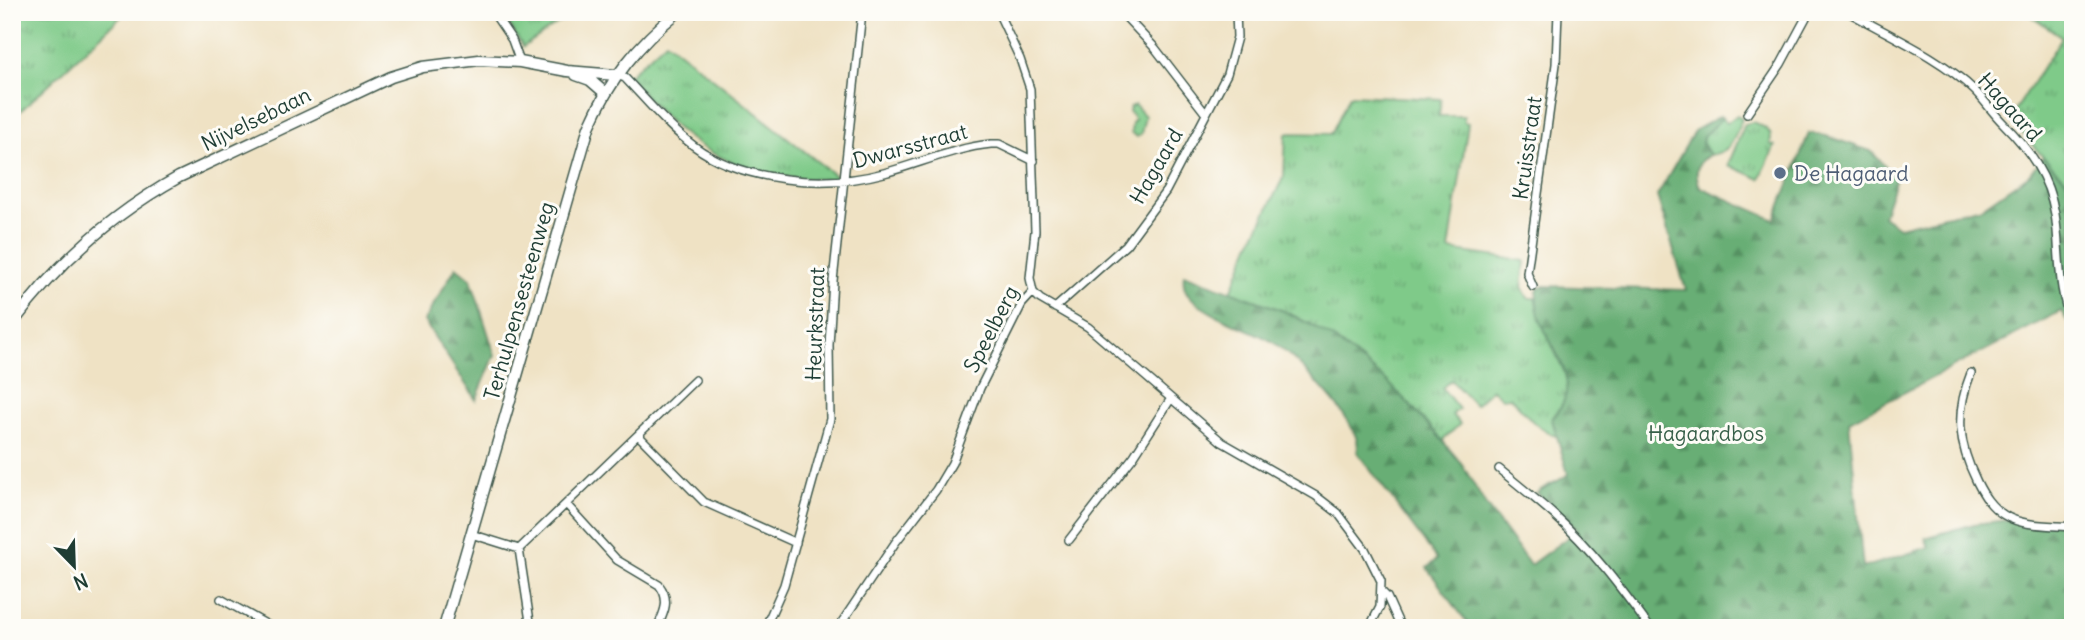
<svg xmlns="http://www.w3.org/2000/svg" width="2085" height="640" font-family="Delius,sans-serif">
<defs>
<pattern id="grass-tufts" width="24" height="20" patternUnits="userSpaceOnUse" patternTransform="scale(1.75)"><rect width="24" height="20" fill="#7fca89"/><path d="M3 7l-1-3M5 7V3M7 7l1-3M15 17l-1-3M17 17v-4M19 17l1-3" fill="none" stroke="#67a571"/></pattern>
<pattern id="forest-firs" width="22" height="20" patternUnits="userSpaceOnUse" patternTransform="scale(1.75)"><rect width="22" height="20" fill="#67ae75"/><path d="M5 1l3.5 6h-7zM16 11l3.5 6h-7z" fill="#548f61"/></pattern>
</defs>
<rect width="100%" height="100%" fill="#fdfcf7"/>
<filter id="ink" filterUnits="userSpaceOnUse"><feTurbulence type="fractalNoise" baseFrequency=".0143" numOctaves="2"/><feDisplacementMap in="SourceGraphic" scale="14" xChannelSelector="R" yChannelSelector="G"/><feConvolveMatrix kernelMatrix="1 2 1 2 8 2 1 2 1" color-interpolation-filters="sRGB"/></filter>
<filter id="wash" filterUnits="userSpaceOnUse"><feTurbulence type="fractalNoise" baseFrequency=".00686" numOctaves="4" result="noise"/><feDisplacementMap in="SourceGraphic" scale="28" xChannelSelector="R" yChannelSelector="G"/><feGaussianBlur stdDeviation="1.57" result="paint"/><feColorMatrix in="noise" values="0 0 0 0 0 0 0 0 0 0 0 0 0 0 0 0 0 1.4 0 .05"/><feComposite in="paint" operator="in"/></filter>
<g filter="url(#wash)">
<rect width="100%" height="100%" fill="#efe2c4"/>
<path fill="url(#grass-tufts)" stroke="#4f845e" stroke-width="2" d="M12 12H126L12 119Z
M502 12H580L583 15 558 23 523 47Z
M2026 12H2073V187L2043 157 2010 119 2062 37Z
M666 41 838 178C782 183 723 167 680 131 661 116 645 95 628 76Z
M1350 95 1441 99 1439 116H1464V122L1468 123 1449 250 1525 261 1522 287 1528 298H1535L1542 324 1564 371 1568 386 1566 399 1552 419 1557 437 1535 424 1510 397 1502 398 1492 389 1475 405 1451 380 1442 388 1459 409 1452 415 1460 424 1442 441C1402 392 1344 339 1286 312 1269 304 1249 299 1231 292L1250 245 1284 176 1286 133 1331 134Z
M1737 115 1742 119C1733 139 1734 151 1710 155L1702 142 1703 136 1722 118 1727 123Z
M1753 122C1764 127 1774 130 1770 144L1775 146 1760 179 1728 165 1745 124Z"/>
<path fill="url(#forest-firs)" stroke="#437654" stroke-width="2" d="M1720 116 1722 118 1703 136 1702 143 1710 155C1696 161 1694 174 1700 187L1775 220 1809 133 1826 136 1871 151 1896 178 1883 216 1899 227 1982 207 2031 173 2043 157 2073 187V330L2061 311 1849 421 1863 568 1929 547 1925 538 1974 524 2008 520 2073 524V624L2066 628H1471L1427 568 1437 559 1357 452C1366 426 1293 355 1271 341 1247 327 1205 316 1188 294 1183 288 1183 281 1184 274L1284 311 1307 323 1331 337 1387 381 1436 433 1462 464 1485 504 1530 565 1578 530 1537 493C1547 484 1558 483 1568 474L1552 419C1596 371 1526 337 1538 288L1544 286 1686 290 1657 196 1695 130Z
M456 267 471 279 495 355 476 400 424 321Z"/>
<path fill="#7fca89" stroke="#4f845e" stroke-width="2" d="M1135 105 1145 116 1141 134 1137 137 1131 133 1132 123 1135 120 1129 111 1130 107Z"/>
</g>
<g filter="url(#ink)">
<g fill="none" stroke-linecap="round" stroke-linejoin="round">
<g stroke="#3e564a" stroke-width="10">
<path id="street" d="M493 12 512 40 520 62
M998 12 1020 59 1030 89 1035 231 1030 278 1033 292
M1121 12 1155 48 1206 114
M1848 12C1889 35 1942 58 1975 91 1985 101 1993 113 2003 123 2029 149 2049 177 2055 214 2061 251 2056 290 2073 324
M616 75 625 78C647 101 668 127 694 146 743 182 825 189 884 173 918 164 957 147 991 144H999L1034 161
M1747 114 1781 64 1809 12
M1533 287 1527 273 1556 64 1558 12
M1033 292 1040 299 1088 327 1222 442 1316 496 1338 513 1365 549 1381 581 1380 607 1369 628
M1055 308 1126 245 1166 191 1227 74 1237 37 1236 12
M1971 373C1955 413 1958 444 1977 482 1984 496 1991 507 2004 515 2023 527 2051 525 2073 527
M638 435 704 502 796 543
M1499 469C1517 484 1536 499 1554 515 1591 548 1621 588 1650 628
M566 504 617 560 659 585C671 600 664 613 657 628
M471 534 519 549
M1069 540 1134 456 1170 400
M519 549 695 380
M519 549 531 628
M1382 592 1387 597 1401 628
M221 599 273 628
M765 628 784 585 830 419 829 345 833 281 862 12
M838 628 895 543 936 490 952 463 980 388 1022 304 1033 292"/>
</g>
<g stroke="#3e564a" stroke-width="13">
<path id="secondary" d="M576 75 590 80 605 93
M12 324C58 262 112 214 179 177L391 77 423 67 479 60 520 62 567 71 616 75
M444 628 589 127C610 79 638 44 678 12"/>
</g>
<use href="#street" stroke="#fff" stroke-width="7"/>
<use href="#secondary" stroke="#fff" stroke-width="10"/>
</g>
</g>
<circle fill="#5c6f8a" stroke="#fdfcf7" stroke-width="2.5" cx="1780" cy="173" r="7"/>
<g text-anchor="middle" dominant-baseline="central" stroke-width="6" stroke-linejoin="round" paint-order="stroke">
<g font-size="21" fill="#1f3d34" stroke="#fdfcf7">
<text transform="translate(2010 107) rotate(48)">Hagaard</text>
<text transform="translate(256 119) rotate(-26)">Nijvelsebaan</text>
<text transform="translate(910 146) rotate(-15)">Dwarsstraat</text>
<text transform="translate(1527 148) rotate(-82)">Kruisstraat</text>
<text transform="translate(1156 166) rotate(-60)">Hagaard</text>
<text transform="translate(519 301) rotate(-74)">Terhulpensesteenweg</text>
<text transform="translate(815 324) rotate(-88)">Heurkstraat</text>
<text transform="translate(991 329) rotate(-63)">Speelberg</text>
</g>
<g font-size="21" fill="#4e5e75" stroke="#fdfcf7" text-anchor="start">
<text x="1794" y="173">De Hagaard</text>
</g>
<g font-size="21" fill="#376049" stroke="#fdfcf7">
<text x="1706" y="433">Hagaardbos</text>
</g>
</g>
<rect width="2085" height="640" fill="none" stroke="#fdfcf7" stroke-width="42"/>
<g transform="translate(74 566) rotate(157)" stroke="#fdfcf7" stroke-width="5" paint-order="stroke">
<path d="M0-5L12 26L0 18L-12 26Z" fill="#1f3d34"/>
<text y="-10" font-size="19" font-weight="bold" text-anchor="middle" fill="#1f3d34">N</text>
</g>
</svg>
